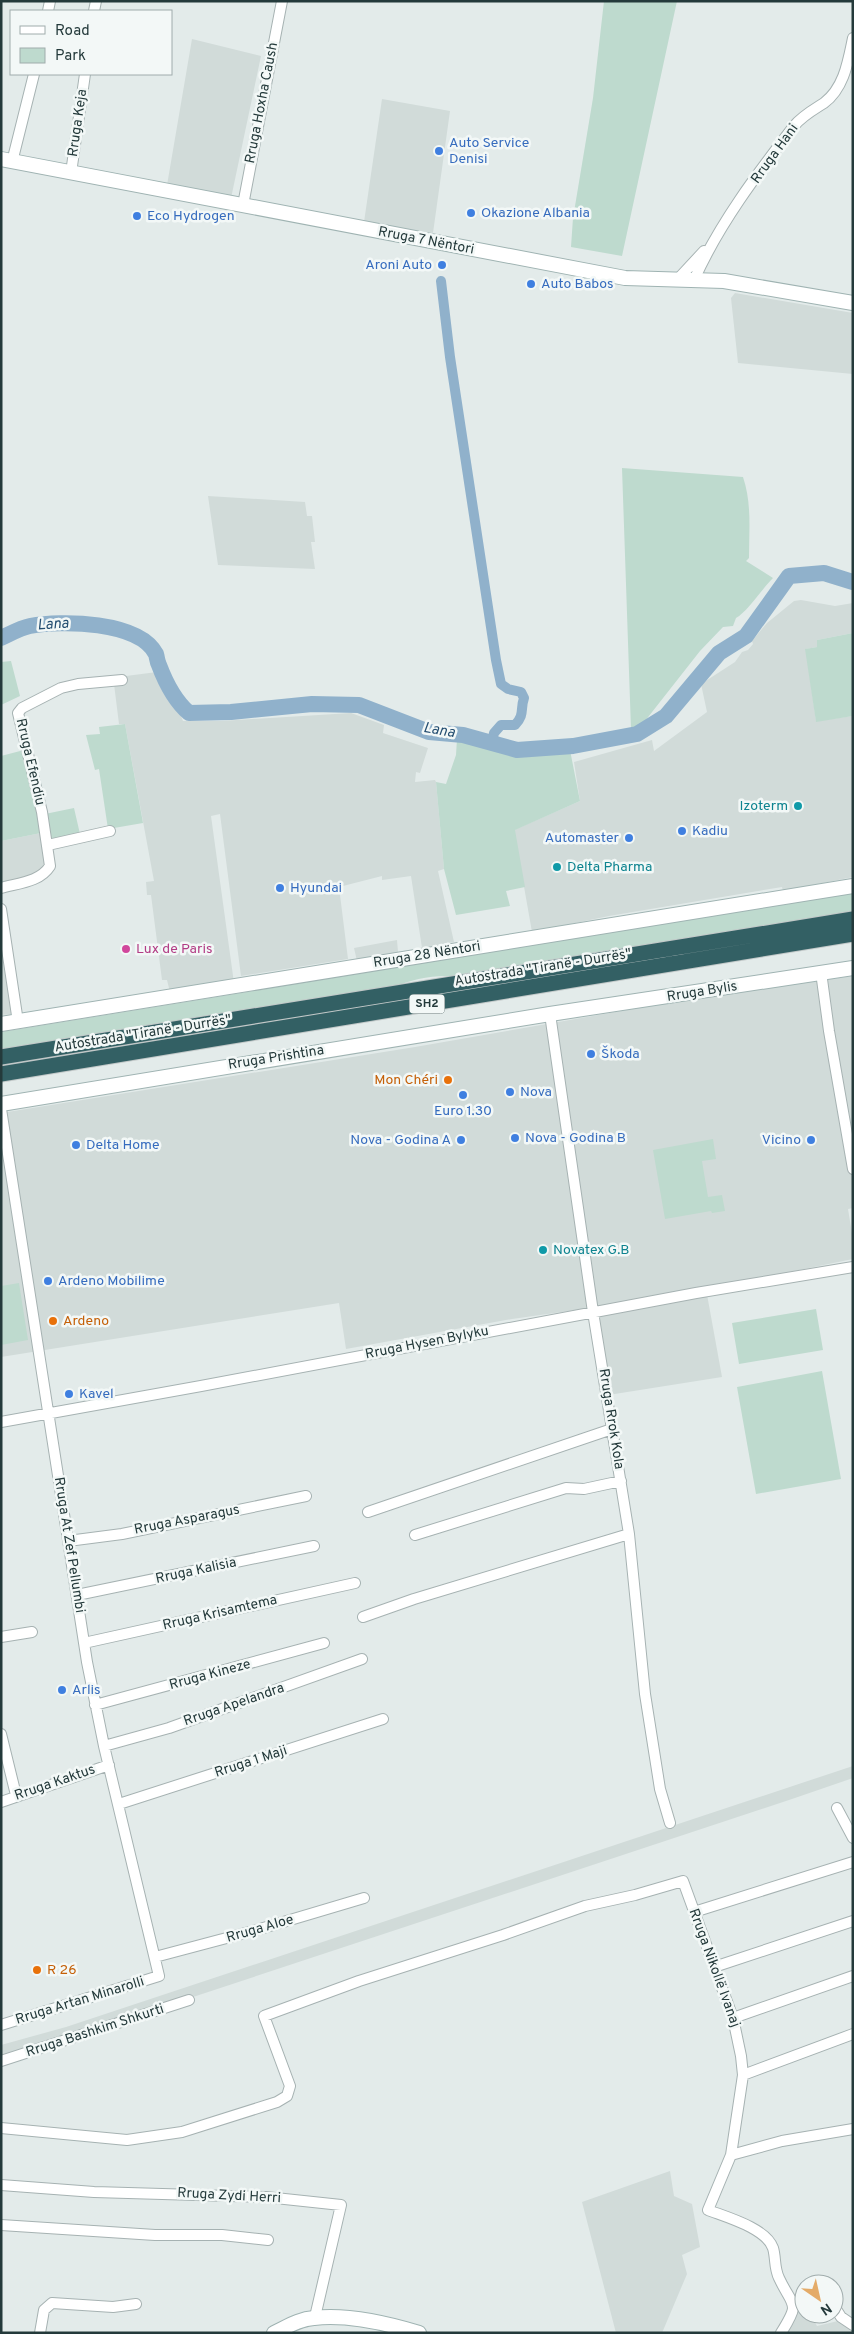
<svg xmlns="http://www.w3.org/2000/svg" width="854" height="2334" font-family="Overpass,sans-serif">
<rect width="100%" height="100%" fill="#e3ebea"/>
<path fill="#d1dbd9" d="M192 39 261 56 230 203 166 191Z
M382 99 450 111 433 233 364 222Z
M735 293 853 313V374L738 363 731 298Z
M208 496 305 502 307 516H312L315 542H311L315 569 218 565Z
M801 600 835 606 853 603V633L817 640V647L806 649 816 721 853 716V877L783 891 782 887 609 916 532 932 514 830 580 801 574 762 652 740 654 751 707 712 701 684 735 662 742 652 748 650 753 644 752 641 767 623 794 601Z
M157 672 167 697 177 706 183 721H221L351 713 384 725 383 733 428 748 420 773 416 772 415 782 435 780 436 782 444 869 438 871 454 942 422 948 411 876 382 880V876L339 887 348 959 241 976 220 814 211 816 234 983 170 992 167 980H162L151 895H147L146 882 154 881 125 724H119L114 684H126V676Z
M41 833 46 860 42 871 23 879 1 883V841Z
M397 940 398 952 357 961 354 948Z
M1 949 12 1014 1 1015Z
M853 976V1208L848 1209 853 1239V1259L706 1289 722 1377 602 1396 590 1308 512 1319 346 1349 339 1303 1 1357V1113L415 1047 690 999Z
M853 1766V1778L792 1799 193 1997 1 2056V2045L66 2027Z
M670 2171 674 2196 692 2204 700 2247 682 2255 687 2274 662 2333H616L582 2202Z
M804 2309V2314H810L817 2326 838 2321 853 2330V2333H785L797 2311Z"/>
<path fill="#bedace" d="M604 1H677L622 256 571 247 573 218 593 98Z
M622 468 743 477C752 504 749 530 749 558L746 561 773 578C762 589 747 612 736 618L733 626 723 627 700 651 645 721 631 729Z
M853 633V716L816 722 805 649 817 647V640Z
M11 661 20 696 1 705V662Z
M125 724 143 823 108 829 99 769 95 770 86 735 100 734 99 727Z
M457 739 515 754 570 750 580 801 515 830 525 887 506 891 510 906 456 915 444 869 436 782 446 784 456 755Z
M24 750 26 757 23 759 25 764H27L31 778 29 779 32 786 41 833 1 841V756Z
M74 808 80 834 54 841 50 837 45 814Z
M853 893V913L460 977C439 974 413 978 393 988L1 1052V1032Z
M713 1139 716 1159 702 1161 708 1197 722 1195 725 1211 712 1213 711 1211 665 1219 653 1150Z
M19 1283 28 1340 1 1345V1286Z
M816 1309 823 1350 739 1364 732 1323Z
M822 1371 841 1479 756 1494 737 1387Z"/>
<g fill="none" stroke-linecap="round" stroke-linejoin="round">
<path stroke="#90b1cb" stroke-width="10" d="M441 281 450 357 496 660 501 684 508 689 521 692 524 698C520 709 525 715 515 725H501L494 733 492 742"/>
<path stroke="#90b1cb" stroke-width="16" d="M1 638C10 634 20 628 30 626 61 620 139 621 156 654 157 657 157 661 159 665 165 681 175 701 189 713L231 712 312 704 359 705 429 732 463 735 517 750 573 746 637 734 666 716 719 653 746 636 789 576 824 573 853 582"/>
<g stroke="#a6b2b2" stroke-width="12">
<path id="street" d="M48 11 50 1
M94 11 96 1
M12 162 34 74
M71 173 85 74
M243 205 282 1
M678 279 704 251
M694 280C719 224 757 174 794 126 802 116 813 110 824 103 844 88 848 62 853 38
M48 845 110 831
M1 888C19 883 40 882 50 866L42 812 18 713 22 708 61 688 78 684 122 680
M1 909 18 1022
M821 972 829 1031 853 1169
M550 1014 593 1312 629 1534 645 1694 660 1789 670 1823
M1 1109 87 1662 104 1746 159 1976 1 2025
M1 1422 201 1386 696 1293 853 1267
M368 1512 612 1429
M415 1535 566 1488 584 1489 621 1481
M68 1541 122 1534 306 1496
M77 1595 314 1546
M363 1617 414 1599 629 1534
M1 1637 32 1632
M84 1643 355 1583
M95 1705 324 1643
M1 1734 16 1795
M104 1746 169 1728 362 1659
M1 1802 109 1765
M119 1804 383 1719
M837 1808 853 1838
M694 1912 853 1862
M155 1957 253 1931 364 1898
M714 1967 853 1921
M733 2018 853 1976
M1 2061 189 2000
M743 2075 853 2034
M1 2128 127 2140 182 2132 277 2102 287 2096 290 2086 264 2016 359 1981 503 1935 585 1906 635 1895 683 1881 733 2018 741 2056 743 2075 731 2155 708 2210C726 2217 766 2228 773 2248 776 2258 774 2268 779 2278 793 2308 801 2301 781 2333
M731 2155 782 2141 853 2129
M1 2185 94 2192 266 2197 341 2205 315 2317
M1 2225 155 2235H222L268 2240
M834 2306 841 2317 853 2325
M40 2333 44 2310 52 2303 113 2307 136 2304"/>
</g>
<g stroke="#9fb3b2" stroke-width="16">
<path id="secondary" d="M1 159 625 278 724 281 853 303
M1 1024 853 886
M1 1104 550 1014 853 968
M274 2333C287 2327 299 2319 314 2318 348 2314 386 2323 419 2333"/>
</g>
<g stroke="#c2c8c8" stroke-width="17">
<path id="highway" d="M1 1057 853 919
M1 1074 853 934"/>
</g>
<use href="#street" stroke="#fff" stroke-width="10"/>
<use href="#secondary" stroke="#fff" stroke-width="14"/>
<use href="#highway" stroke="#336064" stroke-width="15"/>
</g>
<g fill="#3f7fe0" stroke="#f3f8f7" stroke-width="2">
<circle cx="439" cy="151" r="5"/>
<circle cx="471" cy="213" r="5"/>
<circle cx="137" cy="216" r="5"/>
<circle cx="442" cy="265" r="5"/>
<circle cx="531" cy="284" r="5"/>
<circle cx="682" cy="831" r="5"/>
<circle cx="629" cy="838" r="5"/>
<circle cx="280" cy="888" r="5"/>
<circle cx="591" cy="1054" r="5"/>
<circle cx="510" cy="1092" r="5"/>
<circle cx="463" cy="1095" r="5"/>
<circle cx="515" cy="1138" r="5"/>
<circle cx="461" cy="1140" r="5"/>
<circle cx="811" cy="1140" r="5"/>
<circle cx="76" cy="1145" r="5"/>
<circle cx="48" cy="1281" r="5"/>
<circle cx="69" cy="1394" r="5"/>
<circle cx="62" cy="1690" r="5"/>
</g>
<g fill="#0f9aa8" stroke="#f3f8f7" stroke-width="2">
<circle cx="798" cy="806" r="5"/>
<circle cx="557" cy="867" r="5"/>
<circle cx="543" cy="1250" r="5"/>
</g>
<circle fill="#d1479c" stroke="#f3f8f7" stroke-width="2" cx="126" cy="949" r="5"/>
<g fill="#e8710a" stroke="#f3f8f7" stroke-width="2">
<circle cx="448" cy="1080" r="5"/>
<circle cx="53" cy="1321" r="5"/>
<circle cx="37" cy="1970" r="5"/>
</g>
<g text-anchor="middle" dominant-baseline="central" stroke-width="5" stroke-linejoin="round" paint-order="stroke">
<rect fill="#f3f8f7" stroke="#627373" stroke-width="1" x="409.5" y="994.5" width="35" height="19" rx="4"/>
<g font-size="12" font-weight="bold" fill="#243a3b">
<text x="427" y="1004">SH2</text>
</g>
<g font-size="14" fill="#243a3b" stroke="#f3f8f7">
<text transform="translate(262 103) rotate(-79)">Rruga Hoxha Caush</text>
<text transform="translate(78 123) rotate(-82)">Rruga Keja</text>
<text transform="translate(775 154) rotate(-54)">Rruga Hani</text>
<text transform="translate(426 241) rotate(11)">Rruga 7 Nëntori</text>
<text transform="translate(30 762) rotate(77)">Rruga Efendiu</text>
<text transform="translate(427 955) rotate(-9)">Rruga 28 Nëntori</text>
<text transform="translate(543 968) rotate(-9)">Autostrada "Tiranë - Durrës"</text>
<text transform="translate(702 992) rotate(-9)">Rruga Bylis</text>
<text transform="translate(143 1034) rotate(-9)">Autostrada "Tiranë - Durrës"</text>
<text transform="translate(276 1058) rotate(-9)">Rruga Prishtina</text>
<text transform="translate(427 1343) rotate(-11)">Rruga Hysen Bylyku</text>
<text transform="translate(611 1419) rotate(81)">Rruga Rrok Kola</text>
<text transform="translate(187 1520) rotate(-11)">Rruga Asparagus</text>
<text transform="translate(69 1545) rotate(81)">Rruga At Zef Pellumbi</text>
<text transform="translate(196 1571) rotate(-12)">Rruga Kalisia</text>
<text transform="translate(220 1613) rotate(-13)">Rruga Krisamtema</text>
<text transform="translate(210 1675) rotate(-15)">Rruga Kineze</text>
<text transform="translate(234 1705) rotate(-19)">Rruga Apelandra</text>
<text transform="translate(251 1762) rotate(-18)">Rruga 1 Maji</text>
<text transform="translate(55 1783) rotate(-19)">Rruga Kaktus</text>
<text transform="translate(260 1929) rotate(-16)">Rruga Aloe</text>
<text transform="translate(714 1968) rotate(70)">Rruga Nikollë Ivanaj</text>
<text transform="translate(80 2001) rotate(-17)">Rruga Artan Minarolli</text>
<text transform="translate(95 2031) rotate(-18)">Rruga Bashkim Shkurti</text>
<text transform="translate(229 2196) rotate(3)">Rruga Zydi Herri</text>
</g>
<g font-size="14" fill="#366cbe" stroke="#f3f8f7" text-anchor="start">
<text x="449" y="143">Auto Service<tspan x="449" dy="16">Denisi</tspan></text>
<text x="481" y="213">Okazione Albania</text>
<text x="147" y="216">Eco Hydrogen</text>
<text x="432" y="265" text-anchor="end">Aroni Auto</text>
<text x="541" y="284">Auto Babos</text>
<text x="692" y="831">Kadiu</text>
<text x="619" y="838" text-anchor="end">Automaster</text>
<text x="290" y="888">Hyundai</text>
<text x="601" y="1054">Škoda</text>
<text x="520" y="1092">Nova</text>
<text x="463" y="1111" text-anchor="middle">Euro 1.30</text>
<text x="525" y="1138">Nova - Godina B</text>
<text x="451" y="1140" text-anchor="end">Nova - Godina A</text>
<text x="801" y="1140" text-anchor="end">Vicino</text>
<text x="86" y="1145">Delta Home</text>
<text x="58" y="1281">Ardeno Mobilime</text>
<text x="79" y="1394">Kavel</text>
<text x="72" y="1690">Arlis</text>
</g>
<g font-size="14" fill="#0d838f" stroke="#f3f8f7" text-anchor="start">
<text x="788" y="806" text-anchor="end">Izoterm</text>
<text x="567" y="867">Delta Pharma</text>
<text x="553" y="1250">Novatex G.B</text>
</g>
<g font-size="14" fill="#b23c85" stroke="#f3f8f7" text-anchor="start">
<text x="136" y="949">Lux de Paris</text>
</g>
<g font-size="14" fill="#c56008" stroke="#f3f8f7" text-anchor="start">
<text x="438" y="1080" text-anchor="end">Mon Chéri</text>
<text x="63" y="1321">Ardeno</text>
<text x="47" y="1970">R 26</text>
</g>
<g font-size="15" font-style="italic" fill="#244e71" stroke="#f3f8f7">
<text transform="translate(53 625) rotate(-4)">Lana</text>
<text transform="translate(439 731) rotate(10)">Lana</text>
</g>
</g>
<rect width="854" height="2334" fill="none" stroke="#243a3b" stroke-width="5"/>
<rect x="10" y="10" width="162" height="65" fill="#f3f8f7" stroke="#a0acac"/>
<rect x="20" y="26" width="25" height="8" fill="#ffffff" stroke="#a0acac"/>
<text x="55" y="35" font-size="15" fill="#243a3b">Road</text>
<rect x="20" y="48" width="25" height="15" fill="#bedace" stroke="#a0acac"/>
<text x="55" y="60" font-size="15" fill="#243a3b">Park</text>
<g transform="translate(819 2299) rotate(146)"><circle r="24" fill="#f3f8f7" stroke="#a0acac"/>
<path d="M0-4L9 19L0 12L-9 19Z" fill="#e4ab68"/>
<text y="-8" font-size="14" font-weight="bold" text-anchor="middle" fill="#243a3b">N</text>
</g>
</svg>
